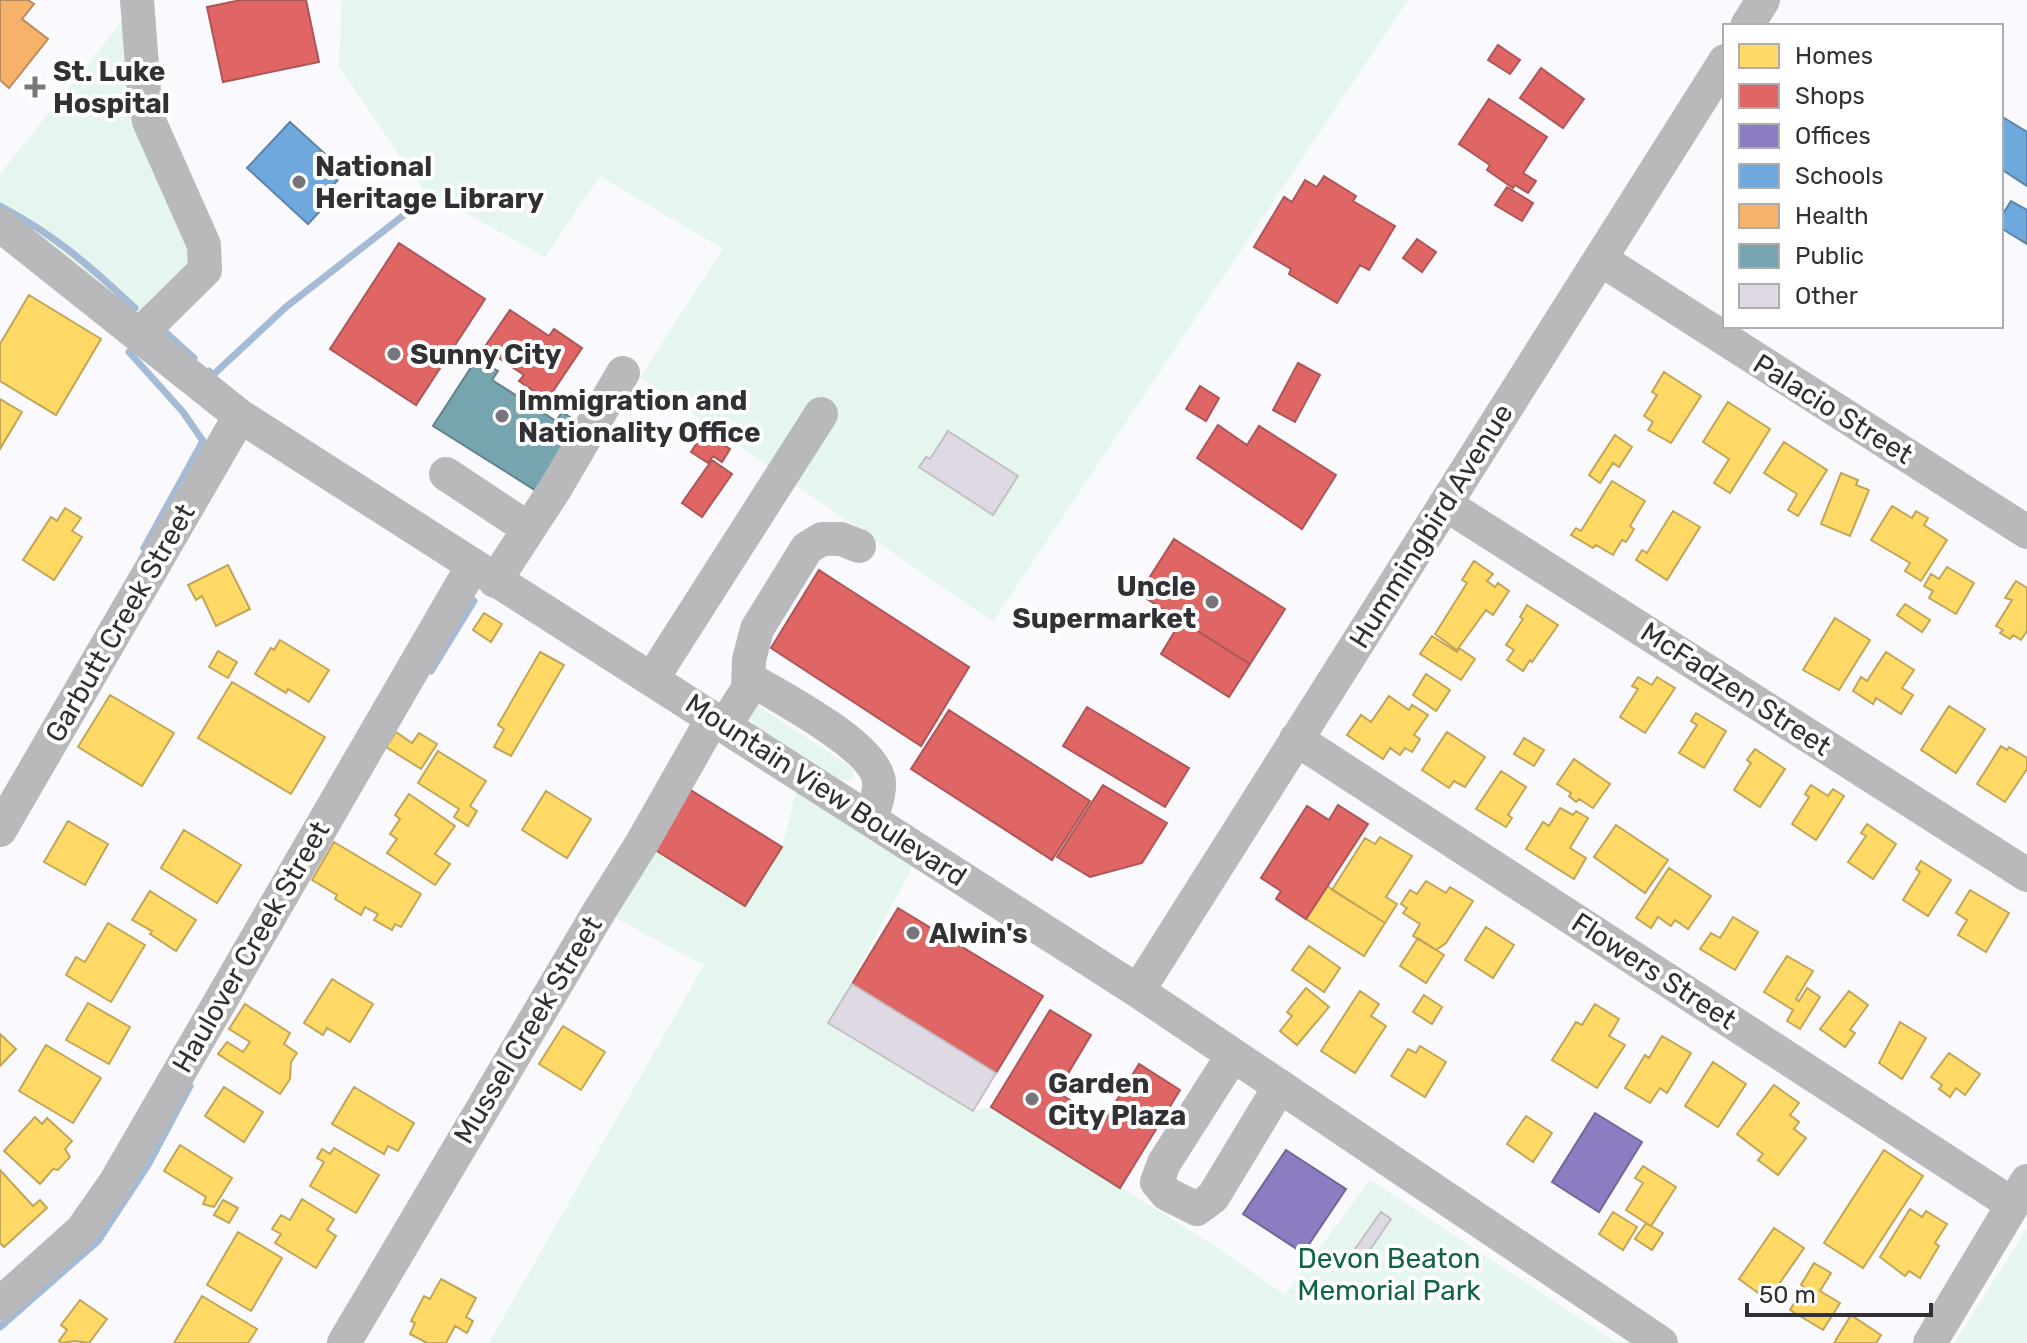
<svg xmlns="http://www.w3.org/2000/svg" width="2027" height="1343" font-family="Rubik,sans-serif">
<rect width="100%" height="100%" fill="#faf9fe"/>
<path fill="#e5f6ee" d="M139 0 150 110 194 265 140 334 0 227V174Z
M342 0H1408L993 622 640 377 723 249 600 176 545 257 423 189 339 67Z
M757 705 848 765 854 772 853 778 847 781 839 779 754 725 747 718Z
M801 774 921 851 829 1023 973 1111 991 1107 1212 1244 1285 1295 1370 1180 1614 1341 1627 1343H489L704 965 600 910 642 843 745 906 782 847Z
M2027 1229V1343H1954Z"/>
<path fill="#ffd966" stroke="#c1a657" stroke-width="2" d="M29 295 101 339 56 415 0 381V344Z
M1664 372 1701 396 1671 443 1648 430 1653 422 1644 416 1657 395 1652 392Z
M0 399 22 412 0 449Z
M1728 402 1770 429 1730 493 1714 483 1729 459 1703 442Z
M1615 435 1632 447 1619 467 1613 463 1600 483 1589 475Z
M1784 442 1827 470 1798 516 1788 510 1797 494 1764 473Z
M1841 473 1858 480 1856 485 1869 490 1850 536 1821 524Z
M1612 481 1645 501 1630 526 1634 529 1626 542 1622 540 1613 555 1596 545 1593 548 1571 535 1576 528 1581 531Z
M1892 506 1912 518 1916 511 1928 518 1924 525 1947 540 1921 581 1905 571 1910 563 1871 540Z
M65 508 81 518 72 531 82 537 54 580 23 560 51 517 57 521Z
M1673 511 1700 527 1667 580 1636 560 1642 550 1647 553Z
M1474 561 1493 574 1487 581 1495 587 1498 583 1509 591 1493 615 1486 610 1457 650 1435 634 1467 583 1462 580Z
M228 565 250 609 216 626 202 596 196 600 188 585Z
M1947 567 1974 583 1956 614 1929 598 1933 591 1924 586 1931 574 1939 579Z
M2016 581 2027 588V631L2021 640 2013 635 2010 639 2000 633 2003 630 1996 626 2012 600 2005 598Z
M1905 604 1930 620 1922 632 1897 615Z
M1527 605 1558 625 1532 662 1530 660 1523 671 1507 660 1514 650 1506 645 1523 619 1520 617Z
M484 613 502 624 491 642 473 630Z
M1835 618 1870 640 1839 690 1803 670Z
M1432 636 1457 652 1459 648 1475 659 1461 680 1420 654Z
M280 640 329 670 309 702 288 689 286 693 255 674 271 648 274 650Z
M218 651 237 662 228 678 209 667Z
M540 652 564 665 511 756 494 747 504 729 498 725Z
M1886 652 1914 670 1902 688 1913 695 1901 714 1876 698 1873 704 1853 691 1861 677 1867 681Z
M1426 674 1450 690 1436 711 1413 695Z
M1638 677 1652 685 1657 677 1675 688 1645 733 1620 717 1638 689 1632 686Z
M232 682 325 737 291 794 198 738Z
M110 695 174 733 142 786 78 747Z
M1389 696 1409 710 1412 705 1428 715 1414 735 1420 739 1412 752 1405 748 1400 755 1390 748 1383 759 1347 735 1361 715 1371 722Z
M1949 706 1985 729 1956 773 1921 750Z
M1696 713 1726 731 1704 768 1679 753 1697 725 1691 721Z
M396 732 412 743 419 733 437 744 421 769 386 747Z
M1447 732 1485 757 1465 787 1454 781 1449 788 1422 770Z
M1524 738 1544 750 1534 766 1514 754Z
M2001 746 2007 750 2009 747 2027 758V769L2005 802 1977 784Z
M1755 749 1785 769 1760 807 1734 790 1751 763 1747 760Z
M438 751 486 781 470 806 477 811 468 826 454 817 459 809 418 783Z
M1574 759 1610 784 1593 808 1579 799 1576 802 1569 796 1571 793 1557 784Z
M1501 771 1526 787 1508 815 1512 818 1506 827 1476 809Z
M1811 785 1828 796 1833 789 1844 796 1816 840 1792 824 1809 797 1805 794Z
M546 791 591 819 567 858 522 830Z
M409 794 455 826 435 854 450 864 435 885 387 853 397 839 390 834 400 819 395 815Z
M1560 808 1573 815 1576 811 1588 818 1570 848 1586 858 1574 879 1526 849 1543 822 1549 826Z
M68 821 108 844 85 885 44 862Z
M1867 824 1896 844 1873 879 1848 862 1866 836 1861 833Z
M1616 825 1668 860 1645 893 1594 857Z
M184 830 241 865 217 903 161 868Z
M1380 837 1412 856 1386 897 1397 904 1385 923 1332 890 1365 838 1375 844Z
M334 842 421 894 401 927 395 924 392 930 374 920 378 914 365 907 361 915 335 899 337 895 312 880Z
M1921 861 1951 880 1928 916 1903 900 1920 872 1916 869Z
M1669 868 1711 896 1688 929 1675 920 1671 926 1658 917 1651 928 1636 918Z
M1426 881 1446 893 1450 887 1473 901 1446 943 1436 950 1413 936 1420 924 1403 913 1407 908 1401 904 1410 890 1417 894Z
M1327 886 1385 923 1364 956 1306 919Z
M1970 890 2009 913 1986 952 1958 935 1967 920 1956 913Z
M150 891 196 920 176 951 150 934 152 931 132 920Z
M1733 917 1758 932 1735 970 1700 949 1711 933 1720 938Z
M108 923 145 945 111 1002 66 975 76 957 85 962Z
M1486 927 1514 945 1493 978 1465 960Z
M1418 938 1444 955 1426 983 1400 966Z
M1309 946 1340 968 1324 992 1292 970Z
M1787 956 1813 971 1796 999 1799 1001 1807 988 1820 997 1800 1029 1787 1021 1793 1010 1764 992Z
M332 979 373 1004 350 1042 327 1028 323 1035 304 1023Z
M1306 988 1329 1007 1297 1045 1280 1031 1292 1016 1287 1012Z
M1360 991 1379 1004 1371 1016 1386 1026 1355 1073 1321 1051Z
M1849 991 1868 1005 1850 1030 1855 1033 1845 1047 1820 1029Z
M1424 995 1442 1007 1432 1024 1413 1012Z
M88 1003 130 1027 109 1064 66 1040Z
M245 1004 290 1033 284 1044 297 1053 291 1062 290 1079 280 1094 218 1054 227 1042 243 1052 250 1042 229 1029Z
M1595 1004 1619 1019 1609 1036 1625 1045 1597 1088 1552 1060 1576 1022 1582 1025Z
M1900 1022 1926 1038 1902 1079 1879 1063Z
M563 1026 605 1052 581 1090 539 1064Z
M0 1034 16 1049 0 1066Z
M1662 1036 1691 1053 1667 1093 1660 1088 1650 1103 1625 1088 1645 1055 1649 1058Z
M46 1045 101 1078 73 1123 19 1091Z
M1420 1046 1446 1062 1425 1097 1391 1076 1408 1049 1416 1053Z
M1949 1053 1980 1074 1965 1095 1956 1088 1950 1097 1939 1089 1942 1085 1931 1077Z
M1713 1062 1746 1084 1718 1127 1685 1106Z
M1774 1085 1799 1103 1790 1115 1799 1122 1794 1129 1806 1138 1778 1175 1758 1160 1763 1154 1737 1134Z
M224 1087 263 1112 244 1142 205 1116Z
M354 1087 414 1123 398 1151 388 1146 384 1154 332 1124Z
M1526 1116 1552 1133 1533 1162 1507 1144Z
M35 1117 42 1124 47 1118 72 1141 65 1149 70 1157 58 1170 53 1169 40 1184 4 1151Z
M180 1145 232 1178 214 1207 203 1204 206 1197 164 1171Z
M334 1148 379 1175 356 1213 310 1186 324 1162 317 1158 322 1149 330 1154Z
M1884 1150 1923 1176 1863 1268 1824 1243Z
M1643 1166 1676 1187 1651 1226 1626 1210 1643 1183 1635 1178Z
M0 1170 33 1206 40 1200 47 1208 4 1247 0 1243Z
M302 1199 334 1219 327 1230 336 1236 316 1268 275 1243 281 1234 272 1229 281 1215 290 1220Z
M223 1200 238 1208 229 1223 214 1215Z
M1910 1209 1922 1217 1926 1211 1947 1224 1935 1243 1939 1246 1920 1278 1909 1271 1905 1276 1880 1257Z
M1613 1212 1637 1227 1623 1250 1599 1234Z
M1646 1223 1663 1233 1652 1250 1635 1239Z
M1774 1228 1804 1248 1768 1300 1739 1279Z
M238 1232 282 1258 251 1311 207 1285Z
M1814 1263 1831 1273 1820 1291 1840 1303 1823 1330 1790 1310 1804 1287 1801 1285Z
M441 1279 476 1298 466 1317 473 1321 467 1333 455 1326 446 1343H427L410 1334 415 1323 411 1321 424 1296 430 1299Z
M202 1296 257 1329 248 1343H174Z
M80 1300 107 1319 89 1343 75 1341 62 1343 59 1341 67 1330 61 1325Z
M1851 1315 1881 1335 1876 1343H1834Z"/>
<path fill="#e06666" stroke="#ac5657" stroke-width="2" d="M241 0H306L319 62 223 82 207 7Z
M1498 45 1520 60 1510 74 1488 60Z
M1541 68 1584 99 1563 128 1520 98Z
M1489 99 1547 137 1523 173 1536 181 1528 193 1515 185 1513 188 1487 170 1490 165 1459 144Z
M1324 176 1356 196 1353 201 1395 226 1369 270 1360 265 1337 303 1289 274 1291 269 1254 247 1284 197 1292 202 1305 180 1317 187Z
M1507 187 1533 203 1522 221 1495 205Z
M1417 239 1436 252 1422 272 1403 258Z
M399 243 485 299 416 405 330 349Z
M510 310 549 336 554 329 582 348 547 400 519 381 524 375 484 348Z
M1298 363 1320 375 1295 422 1273 410Z
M1200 386 1219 398 1206 421 1186 409Z
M1218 425 1247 445 1259 426 1336 475 1302 529 1197 458Z
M704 432 730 449 722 462 713 456 708 463 691 452Z
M712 460 732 474 702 517 682 503Z
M1174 539 1285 609 1250 664 1139 594Z
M819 570 969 667 921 746 771 648Z
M1181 621 1250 664 1229 697 1161 654Z
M1087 707 1189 768 1165 807 1063 746Z
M949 710 1090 801 1052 860 911 769Z
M1103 785 1167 823 1142 863 1090 877 1057 857Z
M689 789 782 847 745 906 652 848Z
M1338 805 1368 824 1306 919 1276 899 1281 891 1261 878 1307 806 1329 820Z
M898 908 1043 996 996 1073 852 984Z
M1050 1010 1091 1035 1057 1092 1104 1121 1139 1064 1180 1090 1120 1188 991 1107Z"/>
<path fill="#8e7cc3" stroke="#726598" stroke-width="2" d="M1595 1113 1642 1142 1599 1212 1552 1182Z
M1286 1150 1346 1189 1303 1253 1243 1214Z"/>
<path fill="#6fa8dc" stroke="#5c84aa" stroke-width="2" d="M2001 116 2027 132V186L2001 169Z
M290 122 345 172 327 192 333 197 308 224 247 168Z
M2011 201 2027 210V244L2001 228V217Z"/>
<path fill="#f6b26b" stroke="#bb8b5a" stroke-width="2" d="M0 0H28L34 4 22 19 48 39 9 88 0 80Z"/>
<path fill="#76a5af" stroke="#61828a" stroke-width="2" d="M477 358 498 371 492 380 556 421 562 412 581 424 538 492 433 426Z"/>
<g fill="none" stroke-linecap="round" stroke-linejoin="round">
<path stroke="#a5bad5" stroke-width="7" d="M0 206C54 234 91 267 135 308
M162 329 194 358
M129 352 183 412 203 441 144 548
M209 371 213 375 286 307 413 208
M431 671 474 601
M0 1327 98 1241 148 1165 190 1086"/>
</g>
<path fill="#ded9e2" stroke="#c2c0c4" stroke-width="2" d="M948 431 1018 476 993 515 919 467 926 457 930 459Z
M852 984 996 1073 973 1111 828 1023Z
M1381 1212 1391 1219 1361 1263 1350 1256Z"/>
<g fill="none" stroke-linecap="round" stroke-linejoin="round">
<path stroke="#b9b8ba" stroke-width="34" d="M137 0 144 92 149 121 204 245 205 270 140 334
M1747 26 1763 0
M0 225 240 416 1138 991 1661 1343
M1600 259 2027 532
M446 474 529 529
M1445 504 2027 875
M495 581 555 489 623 373
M652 679 821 414
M750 679C781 698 876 746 879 782 880 795 874 808 871 819
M725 725 748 689 749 660 757 629 807 548 822 539H841L859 546
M1296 739 2012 1204
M0 830 240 416
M1138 991 1725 61
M1233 1055 1164 1163 1157 1182 1167 1194 1197 1209 1213 1197 1280 1086
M0 1304 82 1230 115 1183 472 567
M344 1343 600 910 642 843 713 718
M1930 1343 2027 1181"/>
</g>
<g fill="#77767b" stroke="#fff" stroke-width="3">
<path d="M31 75h8v8h8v8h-8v8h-8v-8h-8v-8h8z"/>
<circle cx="299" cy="182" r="8"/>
<circle cx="394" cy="354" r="8"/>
<circle cx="502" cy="416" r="8"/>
<circle cx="1212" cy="602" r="8"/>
<circle cx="913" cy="933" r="8"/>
<circle cx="1032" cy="1099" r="8"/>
</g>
<g text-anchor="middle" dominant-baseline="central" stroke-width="8" stroke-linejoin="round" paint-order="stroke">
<g font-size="28" font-weight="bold" fill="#313034" stroke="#fff" text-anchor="start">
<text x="53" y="71">St. Luke<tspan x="53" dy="32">Hospital</tspan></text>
<text x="315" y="166">National<tspan x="315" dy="32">Heritage Library</tspan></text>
<text x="410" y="354">Sunny City</text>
<text x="518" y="400">Immigration and<tspan x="518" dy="32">Nationality Office</tspan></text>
<text x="1196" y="586" text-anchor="end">Uncle<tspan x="1196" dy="32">Supermarket</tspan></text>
<text x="929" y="933">Alwin's</text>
<text x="1048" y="1083">Garden<tspan x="1048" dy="32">City Plaza</tspan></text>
</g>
<g font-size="28" fill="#313034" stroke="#fff">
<text transform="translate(1833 409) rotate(32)">Palacio Street</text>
<text transform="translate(1431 526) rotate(-58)">Hummingbird Avenue</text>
<text transform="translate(120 623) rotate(-60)">Garbutt Creek Street</text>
<text transform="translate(1736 689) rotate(33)">McFadzen Street</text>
<text transform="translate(826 790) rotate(33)">Mountain View Boulevard</text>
<text transform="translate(251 947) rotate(-60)">Haulover Creek Street</text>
<text transform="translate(1654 971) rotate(33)">Flowers Street</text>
<text transform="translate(528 1030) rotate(-59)">Mussel Creek Street</text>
</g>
<g font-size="28" fill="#126544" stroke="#fff">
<text x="1389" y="1258">Devon Beaton<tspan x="1389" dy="32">Memorial Park</tspan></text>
</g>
</g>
<rect x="1723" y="24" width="280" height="304" fill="#ffffff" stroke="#adacae" stroke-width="2"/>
<rect x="1739" y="44" width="40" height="24" fill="#ffd966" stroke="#adacae" stroke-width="2"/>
<text x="1795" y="64" font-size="24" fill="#313034">Homes</text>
<rect x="1739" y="84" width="40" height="24" fill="#e06666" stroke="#adacae" stroke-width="2"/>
<text x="1795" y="104" font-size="24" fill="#313034">Shops</text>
<rect x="1739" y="124" width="40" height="24" fill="#8e7cc3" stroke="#adacae" stroke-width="2"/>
<text x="1795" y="144" font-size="24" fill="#313034">Offices</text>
<rect x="1739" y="164" width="40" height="24" fill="#6fa8dc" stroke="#adacae" stroke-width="2"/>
<text x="1795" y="184" font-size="24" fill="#313034">Schools</text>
<rect x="1739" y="204" width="40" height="24" fill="#f6b26b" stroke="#adacae" stroke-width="2"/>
<text x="1795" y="224" font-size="24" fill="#313034">Health</text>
<rect x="1739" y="244" width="40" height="24" fill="#76a5af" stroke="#adacae" stroke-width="2"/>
<text x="1795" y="264" font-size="24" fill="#313034">Public</text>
<rect x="1739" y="284" width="40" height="24" fill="#ded9e2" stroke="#adacae" stroke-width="2"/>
<text x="1795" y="304" font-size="24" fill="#313034">Other</text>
<path d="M1747 1303v12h184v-12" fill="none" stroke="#313034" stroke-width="4"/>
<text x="1759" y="1303" font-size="24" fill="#313034" stroke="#ffffff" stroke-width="6" paint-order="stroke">50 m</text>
</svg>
